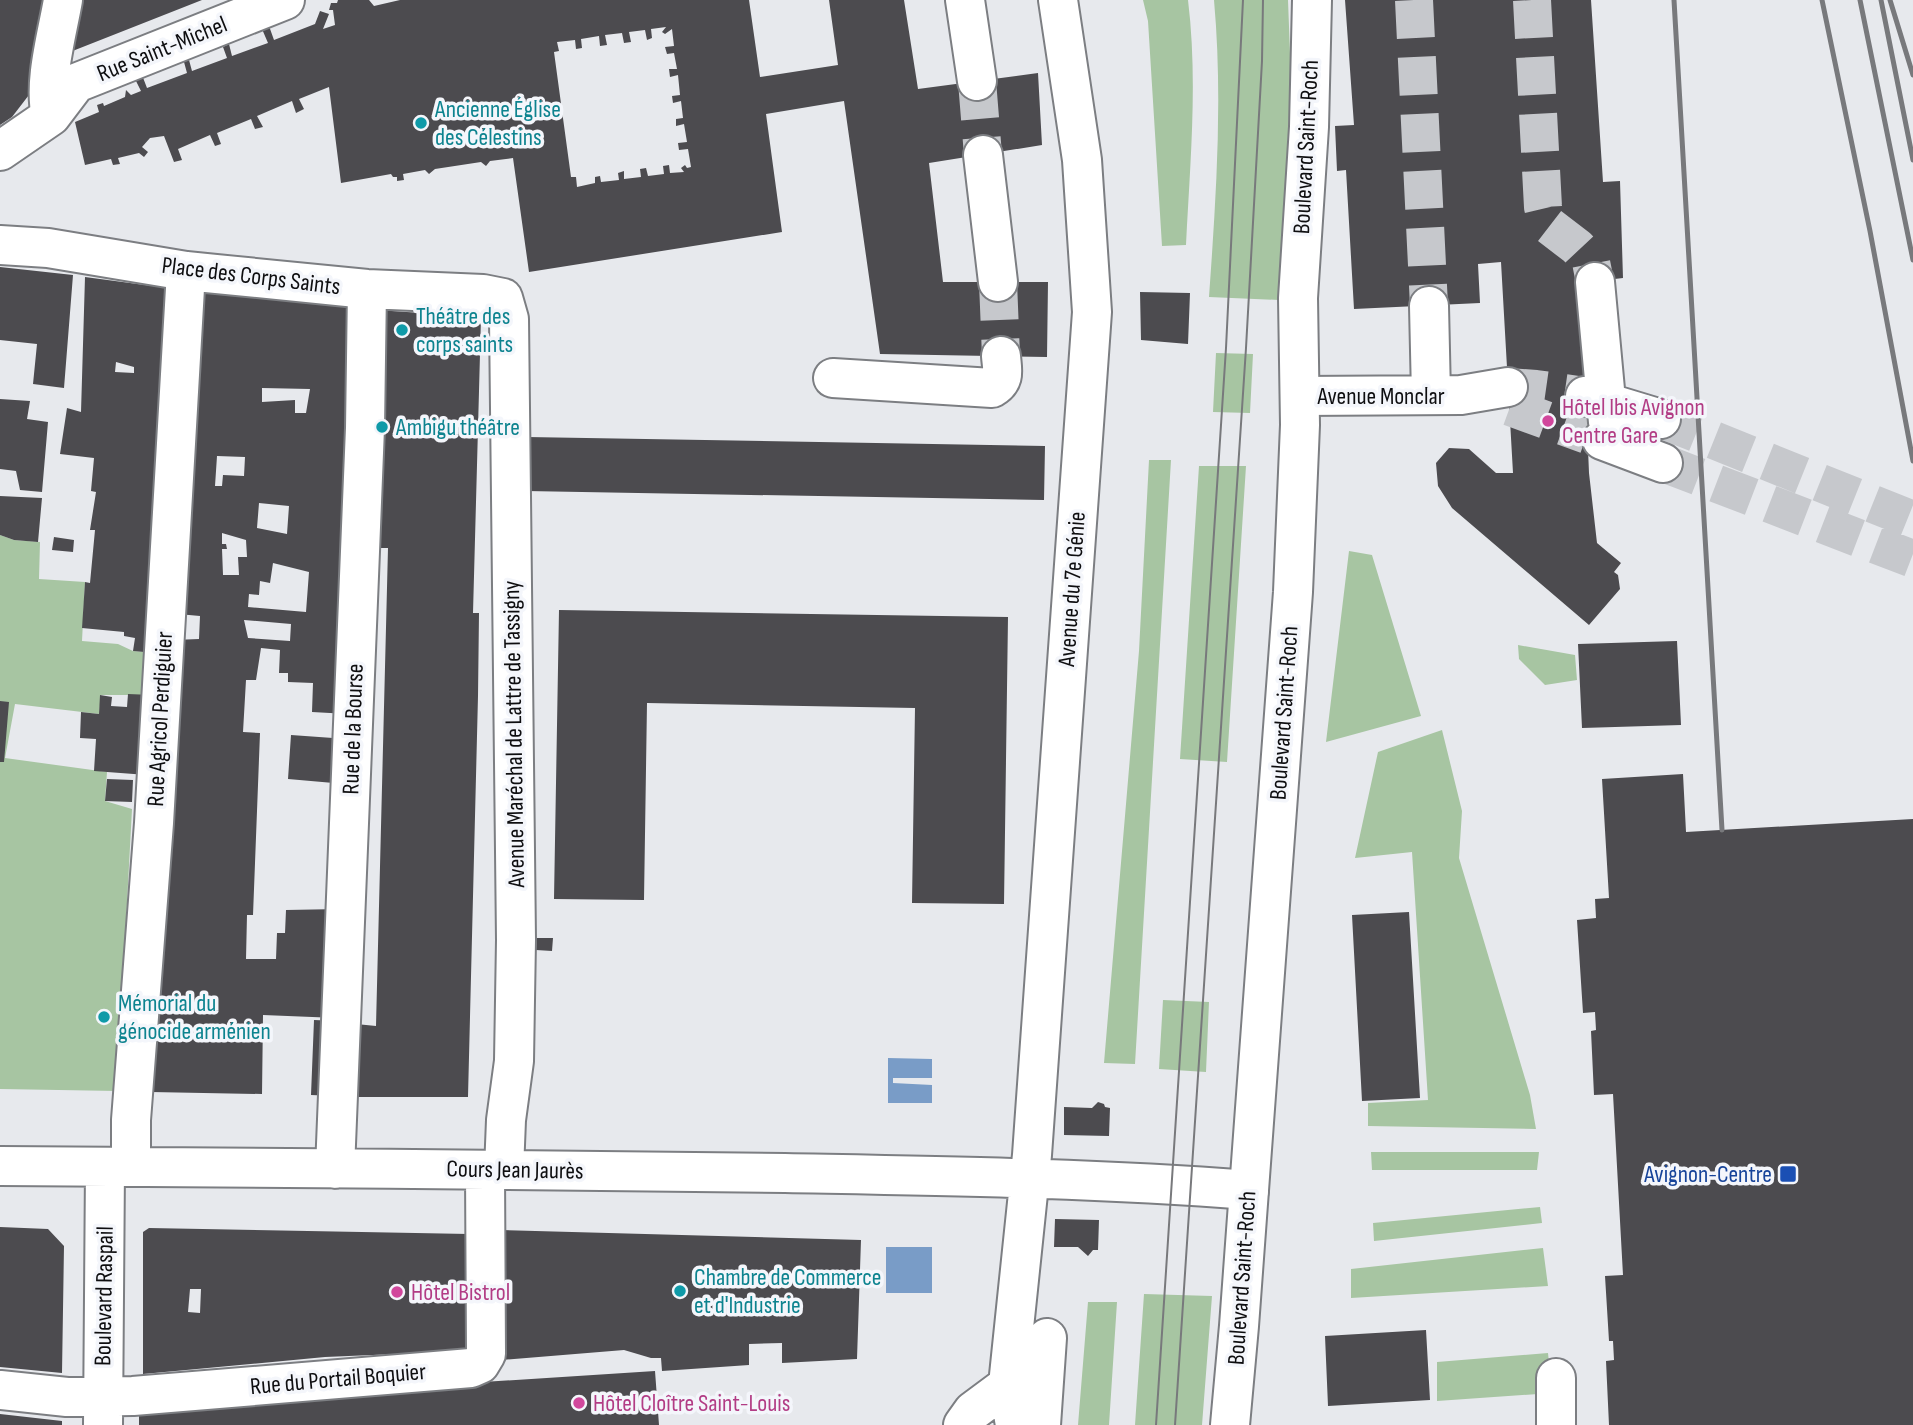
<svg xmlns="http://www.w3.org/2000/svg" width="1913" height="1425" font-family="'Sofia Sans Condensed',sans-serif">
<rect width="100%" height="100%" fill="#e7e9ed"/>
<path fill="#a7c5a2" d="M1143 0H1188C1198 81 1190 164 1186 245L1162 246 1148 21Z
M1214 0H1288L1291 80 1279 300 1209 297C1216 198 1223 99 1214 0Z
M1216 353 1253 354 1250 413 1213 412Z
M1149 460H1171L1135 1064 1104 1063 1139 651Z
M1199 466H1246L1227 762 1180 759Z
M0 535 14 540 40 542 39 579 85 582 82 641 118 644 133 651 155 653 152 695H101L99 714 15 704 5 758 107 772 105 801 132 809 117 1091 0 1089Z
M1349 551 1372 555 1421 716 1326 742Z
M1518 645 1575 655 1577 680 1545 685 1519 659Z
M1442 730 1462 811 1459 858 1530 1095 1536 1129 1368 1126V1103L1428 1100 1412 852 1355 858 1378 752Z
M1163 1000 1209 1002 1206 1072 1159 1069Z
M1539 1152 1537 1170H1372L1371 1152Z
M1540 1207 1542 1223 1374 1241 1373 1223Z
M1543 1248 1548 1286 1351 1298V1269Z
M1144 1294 1212 1296 1202 1425H1135Z
M1088 1302H1117L1109 1425H1078Z
M1548 1353 1552 1393 1437 1401V1362Z"/>
<path fill="#799cc7" d="M888 1058 932 1059V1078H893V1083L932 1085V1103H888Z
M886 1247H932V1293H886Z"/>
<path fill="#4c4b4f" fill-rule="evenodd" d="M0 0H47L32 91 12 117 0 125Z
M76 0H202L70 52Z
M338 0H369L374 6 400 0H749L760 77 838 65 829 0H904L918 89 1038 73 1042 145 929 163 943 282H1048L1047 357 880 354 844 101 766 114 782 232 529 272 513 158 490 161 486 166 481 162 435 169 429 174 425 170 403 174 404 180 397 181V177H393L391 174 341 183 329 87 299 99 304 109 296 113 292 101 257 116 263 127 255 129 251 119 217 133 221 144 215 146 210 135 178 149 182 160 174 162 164 136 150 138 142 147 148 152 144 157 139 153 118 158 120 164 113 165 111 159 85 165 75 122 99 112 97 105 103 103 104 106 125 97 126 90 131 95 141 91 135 79 142 75 147 88 187 73 184 62 189 60 192 71 227 58 223 47 229 44 232 56 268 43 262 29 269 26 274 40 315 24 320 11 329 14 323 29 335 25 333 10H329L331 3H337ZM666 27 662 32 665 34 672 29 674 46 665 47 667 54 674 53 677 69H669L670 77 678 75 680 95 672 96 673 103 681 101 683 118 676 119V126L684 124 687 142 678 143 679 150 688 149 691 167 687 168 685 165 681 168 684 172 670 173 669 165 663 166 664 174 648 176 646 168 640 169 641 177 624 179V171L618 173 619 180 601 182 600 176 595 177V183L577 187 576 177H571L554 52 559 51 557 42 575 40 576 49 582 48 581 39 599 36 600 46 607 45 605 35 622 33 624 43 631 42 629 32 645 30 647 40 652 38 651 29Z
M1345 0H1591L1603 182 1620 181 1623 278 1581 283 1589 473 1597 543 1621 563 1614 572 1618 575 1620 589 1589 625 1452 508 1438 486 1436 463 1449 448 1469 449 1496 473H1513L1501 262 1478 264 1480 303 1354 309 1346 170 1337 171 1335 126 1354 125Z
M0 267 73 275 64 388 33 384 37 344 0 340Z
M85 277 175 289 155 653 133 651 135 638 124 636V632L82 628 85 582 90 583 95 530H90L96 492 91 491 94 458 60 454 67 408 81 412ZM116 362 134 367V373L115 372Z
M193 290 360 307 348 714 312 712 313 683 288 682V673H279L280 650 261 648 256 680H246L243 732 260 733 253 915H247L246 959H276L277 933H285L286 910 340 909 337 1018 263 1015 262 1094 151 1092 174 640 199 639 200 616 178 614ZM262 388 310 389 306 413H295V400L262 402ZM217 456 245 457 244 476 223 475 222 486H215ZM259 503 289 506 287 534 257 528ZM222 533 246 540 247 557H238L239 575H223L222 549H227L226 544H222ZM273 563 309 572 306 612 248 607 249 594 259 595 260 581 270 583ZM244 620 291 624 290 641 248 638Z
M1140 292 1190 293 1188 344 1141 340Z
M377 310 481 317 473 613H479L478 696 468 1097H354L356 1024 376 1026 388 548H373Z
M0 399 30 401 27 419 48 422 42 492 20 490 16 471 0 469Z
M527 437 1045 446 1044 500 526 491Z
M0 496 42 498 38 542 14 540 0 535Z
M54 537 74 540 73 552 52 550Z
M559 610 1008 617 1004 904 912 903 915 708 647 703 644 900 554 899Z
M1677 641 1681 725 1582 728 1578 644Z
M128 694 152 695 147 775 94 771 96 739 80 738 81 712 99 714 100 695 112 697 111 706 127 707Z
M0 701 9 702 4 762H0Z
M291 735 347 739 345 784 288 779Z
M1683 774 1686 832 1913 819V1425H1609L1606 1361 1614 1360 1613 1341H1609L1605 1276 1623 1275 1613 1094 1594 1095 1591 1031 1596 1030 1595 1012 1583 1013 1577 920 1596 918 1595 899 1609 898 1602 779Z
M107 779 133 780 132 802 105 801Z
M1409 912 1420 1098 1362 1101 1352 915Z
M537 938H553L552 951 536 950Z
M314 1020 338 1021 335 1096 311 1095Z
M1098 1102 1104 1104 1105 1107 1110 1108 1109 1136 1064 1135V1107L1092 1108Z
M1055 1219 1099 1220 1098 1250H1093L1088 1256 1078 1247H1054Z
M0 1227 48 1229 64 1246 62 1373 0 1367Z
M149 1228 469 1234 467 1351 325 1357 143 1374V1232ZM190 1289H201L200 1313 188 1312Z
M501 1230 861 1240 857 1359 782 1363V1343L749 1344V1365L662 1371 661 1358H651L624 1350 501 1360Z
M1426 1330 1430 1400 1328 1406 1325 1336Z
M655 1371 659 1425H139V1410L311 1393Z
M0 1414 62 1421V1425H0Z"/>
<g fill="none" stroke-linecap="round" stroke-linejoin="round">
<path stroke="#c6c8cc" stroke-width="38" stroke-dasharray="38 19" stroke-linecap="butt" d="M1414 0 1429 306
M1532 0 1543 207 1547 224 1577 247 1591 262 1595 282
M977 81 983 155
M998 282 1001 356
M1508 387 1536 389 1585 396
M1510 407 1587 435
M1661 419 1913 520
M1663 463 1913 559"/>
<g stroke="#7c7e82" stroke-width="42">
<path id="minor" d="M965 0 977 81
M51 116C43 82 57 35 63 0
M0 151 51 116 76 83 285 0
M983 155 998 282
M0 245 48 248 186 271 367 289 483 294 503 298 509 319 516 940 514 1061 506 1120 504 1170
M1595 282 1608 422 1627 449
M1429 306 1431 395
M833 378 992 388C1006 380 1002 370 1001 356
M1300 396 1461 395 1508 387
M1585 396 1661 419
M1602 440 1663 463
M0 1166C262 1168 523 1169 785 1173 940 1176 1095 1178 1249 1190
M131 1167V1120L154 823 186 271
M335 1169 365 428 367 289
M0 1390 67 1397 133 1396 471 1368 480 1364 486 1354 485 1170
M103 1425 105 1167
M963 1425 973 1411 1008 1385
M1015 1425 1008 1385 1032 1155 1092 312 1082 160 1058 0
M1041 1425 1047 1338
M1556 1425V1378"/>
</g>
<g stroke="#7c7e82" stroke-width="42">
<path id="major" d="M1230 1425 1239 1326 1293 592 1300 425 1298 298 1309 127 1312 0"/>
</g>
<use href="#minor" stroke="#fff" stroke-width="38"/>
<use href="#major" stroke="#fff" stroke-width="38"/>
<path stroke="#78797c" stroke-width="2" d="M1156 1425 1226 348 1243 0
M1175 1425 1246 348 1262 61 1263 0"/>
<path stroke="#78797c" stroke-width="5" d="M1674 0 1722 830
M1822 0 1870 231 1913 461
M1860 0 1913 260
M1881 0 1913 160
M1890 0 1913 75"/>
</g>
<g fill="#0f9aa8" stroke="#f4f6fb" stroke-width="2.5">
<circle cx="421" cy="123" r="7"/>
<circle cx="402" cy="330" r="7"/>
<circle cx="382" cy="427" r="7"/>
<circle cx="104" cy="1017" r="7"/>
<circle cx="680" cy="1291" r="7"/>
</g>
<g fill="#d1479c" stroke="#f4f6fb" stroke-width="2.5">
<circle cx="1548" cy="421" r="7"/>
<circle cx="397" cy="1292" r="7"/>
<circle cx="579" cy="1403" r="7"/>
</g>
<rect fill="#1a4fb4" stroke="#f4f6fb" stroke-width="2.5" x="1779" y="1165" width="18" height="18" rx="3.5"/>
<g text-anchor="middle" dominant-baseline="central" stroke-width="7" stroke-linejoin="round" paint-order="stroke">
<g font-size="24" fill="#0e0e10" stroke="#f4f6fb">
<text transform="translate(162 49) rotate(-22)">Rue Saint-Michel</text>
<text transform="translate(1306 147) rotate(-87)">Boulevard Saint-Roch</text>
<text transform="translate(251 276) rotate(7)">Place des Corps Saints</text>
<text x="1381" y="396">Avenue Monclar</text>
<text transform="translate(1072 589) rotate(-86)">Avenue du 7e Génie</text>
<text transform="translate(1284 713) rotate(-86)">Boulevard Saint-Roch</text>
<text transform="translate(160 719) rotate(-87)">Rue Agricol Perdiguier</text>
<text transform="translate(353 729) rotate(-88)">Rue de la Bourse</text>
<text transform="translate(514 734) rotate(-91)">Avenue Maréchal de Lattre de Tassigny</text>
<text transform="translate(515 1170) rotate(1)">Cours Jean Jaurès</text>
<text transform="translate(1242 1278) rotate(-86)">Boulevard Saint-Roch</text>
<text transform="translate(104 1296) rotate(-89)">Boulevard Raspail</text>
<text transform="translate(338 1379) rotate(-5)">Rue du Portail Boquier</text>
</g>
<g font-size="24" fill="#0d838f" stroke="#f4f6fb" text-anchor="start">
<text x="435" y="109">Ancienne Église<tspan x="435" dy="28">des Célestins</tspan></text>
<text x="416" y="316">Théâtre des<tspan x="416" dy="28">corps saints</tspan></text>
<text x="396" y="427">Ambigu théâtre</text>
<text x="118" y="1003">Mémorial du<tspan x="118" dy="28">génocide arménien</tspan></text>
<text x="694" y="1277">Chambre de Commerce<tspan x="694" dy="28">et d'Industrie</tspan></text>
</g>
<g font-size="24" fill="#b23c85" stroke="#f4f6fb" text-anchor="start">
<text x="1562" y="407">Hôtel Ibis Avignon<tspan x="1562" dy="28">Centre Gare</tspan></text>
<text x="411" y="1292">Hôtel Bistrol</text>
<text x="593" y="1403">Hôtel Cloître Saint-Louis</text>
</g>
<g font-size="24" fill="#164399" stroke="#f4f6fb" text-anchor="end">
<text x="1772" y="1174">Avignon-Centre</text>
</g>
</g>
</svg>
